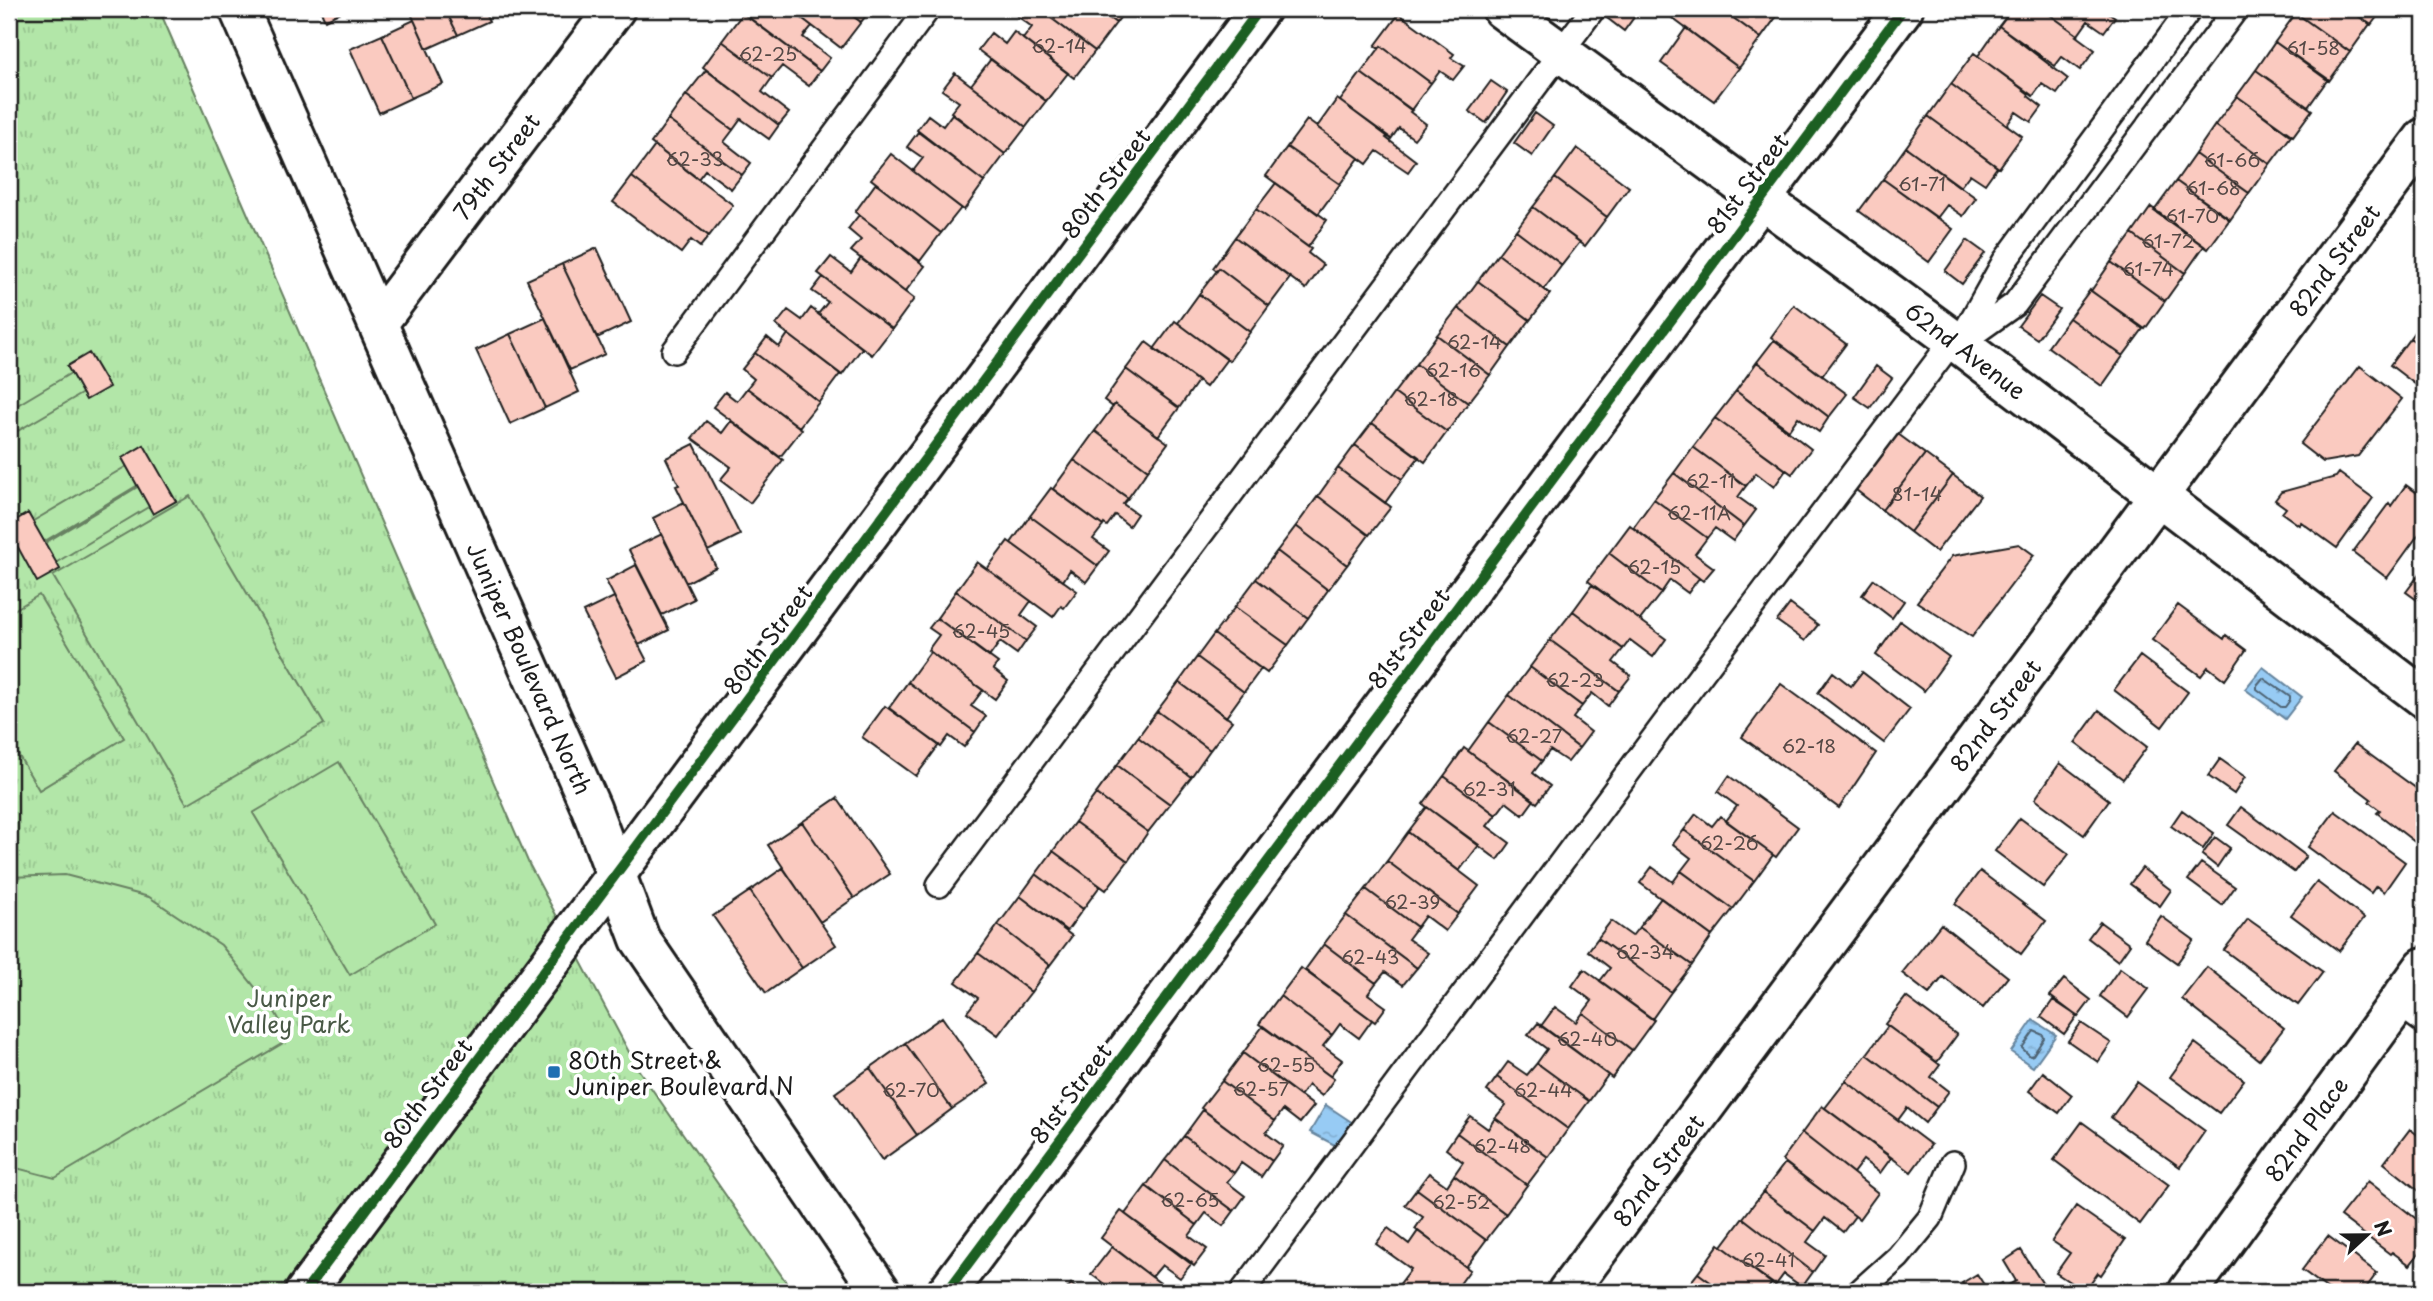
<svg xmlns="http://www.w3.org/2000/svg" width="2433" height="1301" font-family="'Playpen Sans',sans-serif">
<defs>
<pattern id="park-tufts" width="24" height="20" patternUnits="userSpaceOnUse" patternTransform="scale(1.75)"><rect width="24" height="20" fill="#b2e6a8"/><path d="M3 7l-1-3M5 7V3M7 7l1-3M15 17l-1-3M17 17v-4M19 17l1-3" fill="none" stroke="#98c590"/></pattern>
<pattern id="water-ripples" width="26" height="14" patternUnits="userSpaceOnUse" patternTransform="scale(1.75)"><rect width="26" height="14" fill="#97cbf4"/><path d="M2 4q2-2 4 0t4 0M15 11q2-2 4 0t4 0" fill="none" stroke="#82aed1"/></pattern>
</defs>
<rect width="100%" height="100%" fill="#fff"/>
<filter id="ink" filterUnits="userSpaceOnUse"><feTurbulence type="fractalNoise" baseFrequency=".0143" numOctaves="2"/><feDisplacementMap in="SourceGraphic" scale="14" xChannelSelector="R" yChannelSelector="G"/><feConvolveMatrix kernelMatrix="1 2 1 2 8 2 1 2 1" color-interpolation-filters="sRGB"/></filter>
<g filter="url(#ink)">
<path fill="url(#park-tufts)" stroke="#678162" stroke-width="2" d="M9 9H159L529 864 638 1069 793 1292H9Z"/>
<path fill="#b2e6a8" stroke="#678162" stroke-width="2" d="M81 367 93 387 9 436V410Z
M137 460 148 479 35 547 23 527Z
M149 480 160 500 47 568 35 549Z
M190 496 324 724 187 804 53 576Z
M39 595 124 738 39 790 9 739V613Z
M339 762 435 924 350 975 253 813Z
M65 875 149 897 221 945 275 1012 290 1039 55 1178 16 1168 9 1157V877Z"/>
<path fill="url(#water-ripples)" stroke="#66859e" stroke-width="2" d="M2263 667 2302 697 2285 719 2245 689Z
M2033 1020 2056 1035 2033 1067 2011 1052Z
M1326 1105 1362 1129 1346 1151 1310 1132Z"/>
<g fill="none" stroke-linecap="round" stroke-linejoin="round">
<path stroke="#4d6272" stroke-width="2" d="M2263 678 2290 697V700L2285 707H2281L2257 689V685Z
M2034 1031 2043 1035 2044 1038 2033 1055 2030 1056 2022 1048Z"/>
</g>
<path fill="#facac0" stroke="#1c1c1c" stroke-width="2" d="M320 9H347L325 20Z
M409 9H445L458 35 427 49Z
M445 9H483L489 21 458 35Z
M750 9H790L812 26 803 37 830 58 820 71 745 15Z
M790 9H843L861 22 841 48Z
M843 9H871L861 22Z
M1021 9H1039L1095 51 1074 78 1023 39 1032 27 1016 15Z
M1039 9H1097L1116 23 1095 51Z
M1097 9H1120L1124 12 1116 23Z
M1613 9H1640L1624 31 1607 18Z
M1678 9H1721L1761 38 1739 68 1672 18Z
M1721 9H1782L1761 38Z
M2012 9H2042L2078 35 2076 36 2095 50 2080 70 2062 57 2055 66 1999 26Z
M2042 9H2103L2115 17 2104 32 2088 21 2078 35Z
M2299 9H2348L2370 24 2350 52 2296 13Z
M2348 9H2383L2371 25Z
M743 13 820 71 809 86 782 66 772 78 722 41Z
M2296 13 2350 52 2329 81 2275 42Z
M1399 14 1454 54 1451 58 1464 66 1453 80 1440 71 1431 83 1381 46 1379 49 1375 46Z
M414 20 443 84 411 98 382 35Z
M1999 26 2068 79 2057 94 2042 84 2033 96 1978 56Z
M1686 28 1739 68 1714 101 1661 63Z
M1014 32 1068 73 1046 101 978 50 991 33 1005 44Z
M382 35 411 98 379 113 350 49Z
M722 41 772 78 762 92 789 113 779 125 703 67Z
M2275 42 2328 79 2308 107 2256 70Z
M1381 46 1431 83 1411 110 1361 73Z
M1974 53 2029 94 2028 96 2042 107 2031 122 2016 112 2007 125 1951 84Z
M991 59 1046 101 1026 127 971 85Z
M706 70 779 125 769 139 741 119 733 130 686 95Z
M2256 70 2312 110 2293 136 2237 96Z
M955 73 1026 127 1005 154 951 112 959 102 942 90Z
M1361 73 1412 110 1410 112 1426 124 1414 139 1399 128 1391 139 1340 101Z
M1491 81 1507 92 1486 123 1469 111Z
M1951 84 2022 136 1999 168 1928 116Z
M686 95 733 130 724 142 751 163 742 175 668 120Z
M2237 96 2291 136 2270 164 2215 125Z
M1337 99 1388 136 1386 138 1416 161 1408 172 1377 151 1367 164 1317 127Z
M1535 113 1553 126 1532 156 1514 143Z
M952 114 1005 154 984 182 917 130 928 115 943 126Z
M1928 116 1997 167 1985 184 1970 174 1960 187 1906 147Z
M668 120 742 175 731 189 705 170 698 179 651 143Z
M1307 120 1359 158 1340 184 1287 147Z
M2215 125 2270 164 2249 193 2195 154Z
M918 132 984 182 964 210 913 171 923 158 907 147Z
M655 146 733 205 709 236 632 177Z
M1287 147 1340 184 1318 214 1266 176Z
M1906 147 1976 198 1963 216 1947 205 1937 218 1883 179Z
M1577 148 1629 187 1607 217 1555 178Z
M891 154 961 208 941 233 871 179Z
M2195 154 2249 193 2230 220 2176 181Z
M632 177 709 236 700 247 691 240 681 253 613 202Z
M1555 178 1607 217 1585 246 1533 207Z
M1883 179 1953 229 1929 262 1859 211Z
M2176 181 2230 219 2208 249 2154 211Z
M876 183 941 233 920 261 855 212Z
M1276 183 1327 220 1308 247 1256 209Z
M1533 207 1580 242 1562 265 1516 230Z
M2151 207 2204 246 2185 273 2132 234Z
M1256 209 1311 249 1308 253 1323 265 1306 289 1235 237Z
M859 215 925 266 905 292 851 251 861 240 848 229Z
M1516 230 1562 265 1544 289 1498 254Z
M2132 234 2185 273 2165 301 2111 262Z
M1235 237 1290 278 1269 306 1219 268 1217 271 1213 268Z
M1967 240 1985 253 1962 284 1945 271Z
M597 248 631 322 597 338 562 264Z
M1498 254 1550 294 1530 320 1478 281Z
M831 257 851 272 861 258 914 299 892 329 818 273Z
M2111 262 2165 301 2145 329 2091 291Z
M562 264 605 354 570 370 527 280Z
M1219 268 1269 306 1250 332 1199 294Z
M823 277 892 329 872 355 818 314 828 302 812 291Z
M1478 281 1530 320 1510 347 1458 308Z
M2090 290 2143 329 2123 356 2069 318Z
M1199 294 1250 332 1229 361 1178 323Z
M2040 296 2059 309 2037 339 2018 326Z
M1794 305 1846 344 1822 376 1771 337Z
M811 308 862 348 842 375 776 325 788 310 802 320Z
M1458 308 1510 347 1490 375 1437 335Z
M545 318 579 392 545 408 510 334Z
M2069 318 2123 356 2102 386 2048 347Z
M2424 318V348L2410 338Z
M1175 321 1227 359 1206 387 1154 349Z
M510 334 545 408 510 424 476 350Z
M788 334 840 374 819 402 755 353 767 337 779 347Z
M1437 335 1490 375 1468 403 1416 364Z
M2410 338 2424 348V391L2390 365Z
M1774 340 1847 394 1829 417 1757 362Z
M1146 342 1198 381 1179 408 1126 369Z
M89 353 109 387 86 400 67 366Z
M755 353 819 402 799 427 747 388 754 379 742 369Z
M1757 362 1829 417 1819 432 1798 417 1789 430 1736 391Z
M1416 364 1468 403 1447 432 1394 393Z
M1876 366 1892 378 1870 408 1854 397Z
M2360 366 2402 399 2358 456 2323 462 2300 444Z
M1126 369 1179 408 1158 436 1115 404 1113 407 1104 400Z
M747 388 802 429 780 457 713 407 725 392 737 401Z
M1736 391 1811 449 1792 474 1715 418Z
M1394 393 1447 432 1425 462 1372 423Z
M1115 404 1168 443 1148 470 1095 431Z
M1715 418 1786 470 1774 487 1756 473 1746 486 1693 447Z
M706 421 722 433 731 421 783 460 750 503 720 480 731 467 692 438Z
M1372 423 1419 457 1402 479 1355 445Z
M1095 431 1148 470 1128 498 1074 460Z
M1898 434 1925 454 1882 510 1856 490Z
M694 444 740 535 708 551 676 486 679 485 666 458Z
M144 445 176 501 153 514 122 458Z
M1355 445 1402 479 1385 503 1338 468Z
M1693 447 1746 486 1738 497 1756 510 1744 526 1674 473Z
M1925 454 1953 475 1910 532 1882 510Z
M1074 460 1128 498 1123 504 1137 514 1129 526 1115 515 1107 526 1104 524 1103 526 1053 489Z
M1338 468 1391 507 1369 535 1318 496Z
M1674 473 1744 526 1733 541 1715 528 1707 538 1654 499Z
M2339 473 2373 498 2337 548 2301 522 2299 525 2282 513 2286 508 2275 500 2281 492 2336 477Z
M1953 475 1980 496 1936 552 1910 532Z
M2406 485 2424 498V527L2387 578 2353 552 2389 503 2391 506Z
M1051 488 1103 526 1093 539 1109 551 1098 566 1030 516Z
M1318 496 1369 535 1347 565 1296 526Z
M1654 499 1707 538 1695 554 1714 568 1703 581 1633 528Z
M684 502 716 567 686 583 653 518Z
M28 513 60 569 37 582 9 531V524Z
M1030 516 1098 566 1086 582 1070 570 1063 581 1011 543Z
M1630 525 1699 578 1688 593 1670 580 1661 593 1609 553Z
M1296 526 1347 565 1328 590 1277 551Z
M662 534 694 599 662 615 629 550Z
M1008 541 1077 591 1064 608 1061 606 1053 617 987 569Z
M2019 544 2034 555 1972 637 1917 602 1952 556Z
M1277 551 1328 590 1308 618 1256 579Z
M1609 553 1661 593 1640 620 1588 581Z
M977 562 1031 601 1021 615 1037 627 1026 641 956 591Z
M636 565 669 630 639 645 606 581Z
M2424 568V605L2406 592Z
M1256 579 1308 618 1288 645 1235 607Z
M1874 579 1904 601 1892 618 1862 595Z
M1592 585 1666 639 1653 657 1630 640 1623 649 1573 611Z
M956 591 1026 641 1017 654 1000 642 989 657 937 618Z
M614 597 647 661 616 677 583 612Z
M1790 604 1818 625 1805 641 1777 621Z
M2178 605 2224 639 2226 635 2246 650 2225 680 2208 667 2201 676 2152 640Z
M1235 607 1288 645 1267 673 1214 634Z
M1573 611 1623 649 1613 662 1631 676 1619 691 1550 640Z
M937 618 998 663 993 669 1008 681 995 699 928 650 939 635 929 628Z
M1900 621 1949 657 1924 691 1876 655Z
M1214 634 1261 669 1244 692 1197 657Z
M1550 640 1619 691 1608 706 1592 693 1582 706 1530 667Z
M930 652 983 690 971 706 986 716 975 732 908 682Z
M2140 656 2188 692 2162 727 2114 690Z
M1197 657 1244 692 1226 717 1179 682Z
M1530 667 1582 706 1573 718 1591 732 1579 748 1509 695Z
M1833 672 1851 686 1862 672 1910 709 1884 743 1818 693Z
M908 682 975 732 964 747 949 736 941 747 889 708Z
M1179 682 1232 721 1210 750 1157 711Z
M1781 684 1876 753 1839 808 1742 737Z
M1509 695 1579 748 1568 762 1550 750 1542 761 1489 722Z
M885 706 939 745 916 776 862 737Z
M2099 710 2147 747 2123 779 2075 743Z
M1157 711 1210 750 1191 777 1138 737Z
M1489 722 1542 761 1533 773 1550 786 1537 803 1468 751Z
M1138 737 1191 777 1170 804 1117 765Z
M2355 744 2424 794V840L2420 846 2377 813 2380 810 2369 802 2371 799 2334 771Z
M1464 748 1534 800 1523 815 1506 802 1496 815 1444 776Z
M2220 759 2245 777 2234 794 2208 776Z
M2060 763 2109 800 2084 835 2035 799Z
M1117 765 1170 804 1148 832 1096 794Z
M1444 776 1496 815 1487 826 1510 843 1498 860 1423 804Z
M1729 776 1798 827 1776 857 1726 821 1737 806 1718 792Z
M1096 794 1148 832 1128 861 1075 822Z
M837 798 890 874 854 898 802 822Z
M1427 807 1479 845 1459 871 1408 832Z
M2241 807 2306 856 2294 872 2228 825Z
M2182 810 2214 833 2203 849 2171 826Z
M2335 811 2405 862 2384 892 2376 886 2371 893 2308 847Z
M1696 814 1712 826 1720 816 1773 855 1754 881 1684 830Z
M2020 818 2069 854 2043 887 1995 851Z
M802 822 854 898 820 922 768 845Z
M1075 822 1128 861 1106 890 1053 851Z
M1684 830 1754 881 1733 909 1681 871 1691 858 1673 844Z
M1408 832 1479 886 1458 914 1387 861Z
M2215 837 2230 848 2217 867 2202 855Z
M1053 851 1100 886 1083 909 1036 874Z
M1387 861 1458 914 1445 931 1425 916 1417 927 1366 889Z
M2201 863 2235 887 2222 905 2188 880Z
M1652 867 1673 882 1681 871 1733 909 1712 936 1640 883Z
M783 868 836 945 802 968 750 891Z
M2142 868 2171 890 2160 906 2130 884Z
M1980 871 2046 921 2021 954 1955 904Z
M1036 874 1083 909 1067 931 1020 896Z
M2317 882 2364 918 2339 951 2291 915Z
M1366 889 1417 927 1408 939 1428 953 1417 968 1346 915Z
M750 891 802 968 766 993 713 916Z
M1020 896 1072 936 1050 965 998 925Z
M1661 898 1712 936 1692 965 1639 927Z
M1346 915 1417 968 1403 985 1385 972 1376 983 1324 944Z
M2161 916 2194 940 2177 963 2145 940Z
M2248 919 2323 972 2298 1005 2224 950Z
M1611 921 1632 936 1639 927 1692 965 1671 992 1598 938Z
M2100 922 2130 944 2118 961 2088 938Z
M1941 924 2008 977 1983 1008 1943 977 1929 994 1902 973Z
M998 925 1050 965 1031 992 978 953Z
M1598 938 1671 992 1652 1019 1600 981 1610 968 1588 951Z
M1324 944 1376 983 1368 994 1386 1007 1375 1022 1305 970Z
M978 953 1031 992 998 1035 967 1012 978 998 956 982Z
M2207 967 2284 1028 2259 1060 2182 999Z
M1301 968 1372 1020 1359 1038 1340 1024 1332 1035 1280 996Z
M2120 968 2149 989 2128 1017 2100 996Z
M1584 969 1654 1020 1632 1050 1583 1013 1592 1001 1572 986Z
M2064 979 2091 1000 2078 1017 2050 996Z
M1280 996 1332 1035 1323 1046 1342 1060 1330 1076 1259 1024Z
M1906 997 1957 1035 1937 1062 1885 1024Z
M2053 1000 2077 1016 2064 1034 2041 1017Z
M1555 1007 1576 1022 1583 1013 1632 1050 1612 1078 1541 1026Z
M942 1017 989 1084 952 1109 905 1043Z
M1538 1023 1608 1075 1589 1101 1537 1063 1547 1049 1528 1035Z
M2081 1023 2111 1043 2098 1062 2068 1041Z
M1263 1026 1334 1079 1322 1096 1308 1085 1300 1096 1243 1053Z
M1888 1026 1940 1065 1931 1077 1949 1091 1937 1107 1867 1054Z
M905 1043 952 1109 917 1135 870 1068Z
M2195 1043 2244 1080 2219 1113 2170 1077Z
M1243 1053 1314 1106 1300 1123 1283 1110 1275 1121 1222 1081Z
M1867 1054 1937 1107 1925 1123 1907 1108 1898 1120 1846 1081Z
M1508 1062 1527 1075 1537 1063 1589 1101 1568 1129 1497 1077Z
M870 1068 917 1135 882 1160 835 1093Z
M2043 1072 2072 1095 2059 1113 2029 1091Z
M1497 1077 1568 1129 1548 1157 1495 1118 1506 1105 1487 1091Z
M1222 1081 1275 1121 1266 1133 1283 1146 1272 1161 1201 1108Z
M1846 1081 1931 1145 1911 1172 1825 1108Z
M2137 1082 2205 1131 2180 1167 2111 1118Z
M1822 1106 1891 1158 1880 1173 1863 1160 1853 1173 1802 1133Z
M1203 1110 1272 1161 1261 1177 1241 1163 1234 1173 1184 1136Z
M1470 1116 1488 1129 1495 1118 1548 1157 1527 1185 1457 1133Z
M2082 1122 2169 1185 2140 1224 2054 1160Z
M2410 1129 2424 1140V1195L2384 1163Z
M1457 1133 1527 1185 1506 1214 1454 1175 1463 1162 1446 1149Z
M1802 1133 1878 1193 1859 1219 1782 1160Z
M1184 1136 1234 1173 1227 1182 1245 1196 1234 1211 1165 1160Z
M1165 1160 1234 1211 1223 1226 1206 1213 1197 1225 1146 1186Z
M1785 1163 1855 1216 1843 1232 1825 1218 1815 1231 1763 1192Z
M1429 1173 1447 1186 1454 1175 1506 1214 1486 1240 1417 1189Z
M2368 1181 2424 1225V1255L2420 1252 2410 1265 2392 1252 2390 1254 2340 1216Z
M1146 1186 1197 1225 1189 1236 1207 1249 1194 1266 1125 1214Z
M1417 1189 1486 1240 1466 1267 1415 1229 1423 1217 1405 1205Z
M1763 1192 1815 1231 1807 1242 1825 1255 1813 1272 1743 1218Z
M2076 1206 2125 1240 2101 1275 2098 1273 2085 1292 2056 1273 2070 1253 2052 1241Z
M1121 1211 1192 1263 1180 1278 1162 1265 1152 1277 1101 1238Z
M1743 1218 1813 1272 1802 1287 1784 1274 1775 1286 1722 1246Z
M1388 1228 1409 1244 1418 1231 1470 1270 1454 1292H1401L1396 1289 1411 1269 1376 1244Z
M2328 1236 2377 1273 2363 1292H2332L2302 1270Z
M1719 1244 1772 1283 1765 1292H1724L1698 1273Z
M1112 1247 1164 1286 1160 1292H1115L1091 1274Z
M2021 1250 2048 1292H2008L2005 1287 2016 1281 2004 1261Z
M1698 1273 1724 1292H1683Z
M1977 1274 1988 1291 2002 1283 2008 1292H1968L1962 1283Z
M1071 1284 1081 1292H1065Z"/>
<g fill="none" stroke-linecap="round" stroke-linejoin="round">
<g stroke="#1c1c1c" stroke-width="28">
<path id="service" d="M1961 339 2004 262 2190 9
M1959 344 2015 304 2236 9
M674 351 928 9
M939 885 1593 9
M2397 1002 2424 1022
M1242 1292 1673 712 1953 340
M1859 1292 1898 1257 1930 1218 1953 1163"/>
</g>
<g stroke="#1c1c1c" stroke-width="44">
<path id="minor" d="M239 9 591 808 640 939 881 1292
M1502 9 1959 344 2424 698
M378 323 615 9
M947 1292 1903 9
M1567 1292 2424 138
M2188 1292 2424 967"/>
</g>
<g stroke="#1c1c1c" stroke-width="44">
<path id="tertiary" d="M305 1292 1260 9"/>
</g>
<use href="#service" stroke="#fff" stroke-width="23"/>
<use href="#minor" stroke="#fff" stroke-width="38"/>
<use href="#tertiary" stroke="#fff" stroke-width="38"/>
<g stroke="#fff" stroke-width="15">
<path id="cycleway" d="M305 1292 1260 9
M947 1292 1903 9"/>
</g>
<use href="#cycleway" stroke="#1b5e20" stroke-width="10"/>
</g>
</g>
<rect fill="#1f6fb2" stroke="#fff" stroke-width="2.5" x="547" y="1065" width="14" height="14" rx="3.5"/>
<g text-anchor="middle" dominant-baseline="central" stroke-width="7" stroke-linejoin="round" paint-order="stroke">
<g font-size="19" fill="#544845">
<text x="1059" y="45">62-14</text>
<text x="2313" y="47">61-58</text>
<text x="768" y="53">62-25</text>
<text x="695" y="158">62-33</text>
<text x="2232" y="159">61-66</text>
<text x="1922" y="183">61-71</text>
<text x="2213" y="187">61-68</text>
<text x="2192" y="215">61-70</text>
<text x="2168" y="240">61-72</text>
<text x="2148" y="268">61-74</text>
<text x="1474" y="341">62-14</text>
<text x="1453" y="369">62-16</text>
<text x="1431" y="398">62-18</text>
<text x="1710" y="480">62-11</text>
<text x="1917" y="493">81-14</text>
<text x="1699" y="512">62-11A</text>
<text x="1654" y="566">62-15</text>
<text x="981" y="630">62-45</text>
<text x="1575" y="679">62-23</text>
<text x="1534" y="735">62-27</text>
<text x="1809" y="745">62-18</text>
<text x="1489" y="788">62-31</text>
<text x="1729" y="842">62-26</text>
<text x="1412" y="901">62-39</text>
<text x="1645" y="951">62-34</text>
<text x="1370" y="956">62-43</text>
<text x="1587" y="1038">62-40</text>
<text x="1286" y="1064">62-55</text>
<text x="1261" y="1088">62-57</text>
<text x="911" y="1089">62-70</text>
<text x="1543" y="1089">62-44</text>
<text x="1502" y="1145">62-48</text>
<text x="1190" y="1199">62-65</text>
<text x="1461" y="1201">62-52</text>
<text x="1768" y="1259">62-41</text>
</g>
<g font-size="23" fill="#1c1c1c" stroke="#fff">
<text transform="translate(496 166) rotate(-53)">79th Street</text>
<text transform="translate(1105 183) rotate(-53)">80th Street</text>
<text transform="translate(1747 183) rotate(-53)">81st Street</text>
<text transform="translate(2334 260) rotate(-53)">82nd Street</text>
<text transform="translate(1966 350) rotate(37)">62nd Avenue</text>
<text transform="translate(1408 638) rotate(-53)">81st Street</text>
<text transform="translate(767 639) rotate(-53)">80th Street</text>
<text transform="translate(530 668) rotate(66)">Juniper Boulevard North</text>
<text transform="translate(1995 715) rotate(-53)">82nd Street</text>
<text transform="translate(427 1093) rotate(-53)">80th Street</text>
<text transform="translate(1070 1093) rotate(-53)">81st Street</text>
<text transform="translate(2306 1129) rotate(-54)">82nd Place</text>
<text transform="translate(1658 1170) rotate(-53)">82nd Street</text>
</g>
<g font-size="23" fill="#495946" stroke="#fff">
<text x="289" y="997">Juniper<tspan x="289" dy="26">Valley Park</tspan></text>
</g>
<g font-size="23" fill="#1c1c1c" stroke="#fff" text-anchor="start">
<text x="568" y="1059">80th Street &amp;<tspan x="568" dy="26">Juniper Boulevard N</tspan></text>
</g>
</g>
<rect width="2433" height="1301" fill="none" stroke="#fff" stroke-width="35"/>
<rect x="18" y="18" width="2398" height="1266" fill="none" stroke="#1c1c1c" stroke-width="2.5" filter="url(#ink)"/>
<g transform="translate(2367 1235) rotate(68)" stroke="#ffffff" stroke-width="5" paint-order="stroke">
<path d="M0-5L12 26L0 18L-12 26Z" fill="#1c1c1c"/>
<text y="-10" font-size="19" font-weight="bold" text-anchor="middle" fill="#1c1c1c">N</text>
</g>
</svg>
